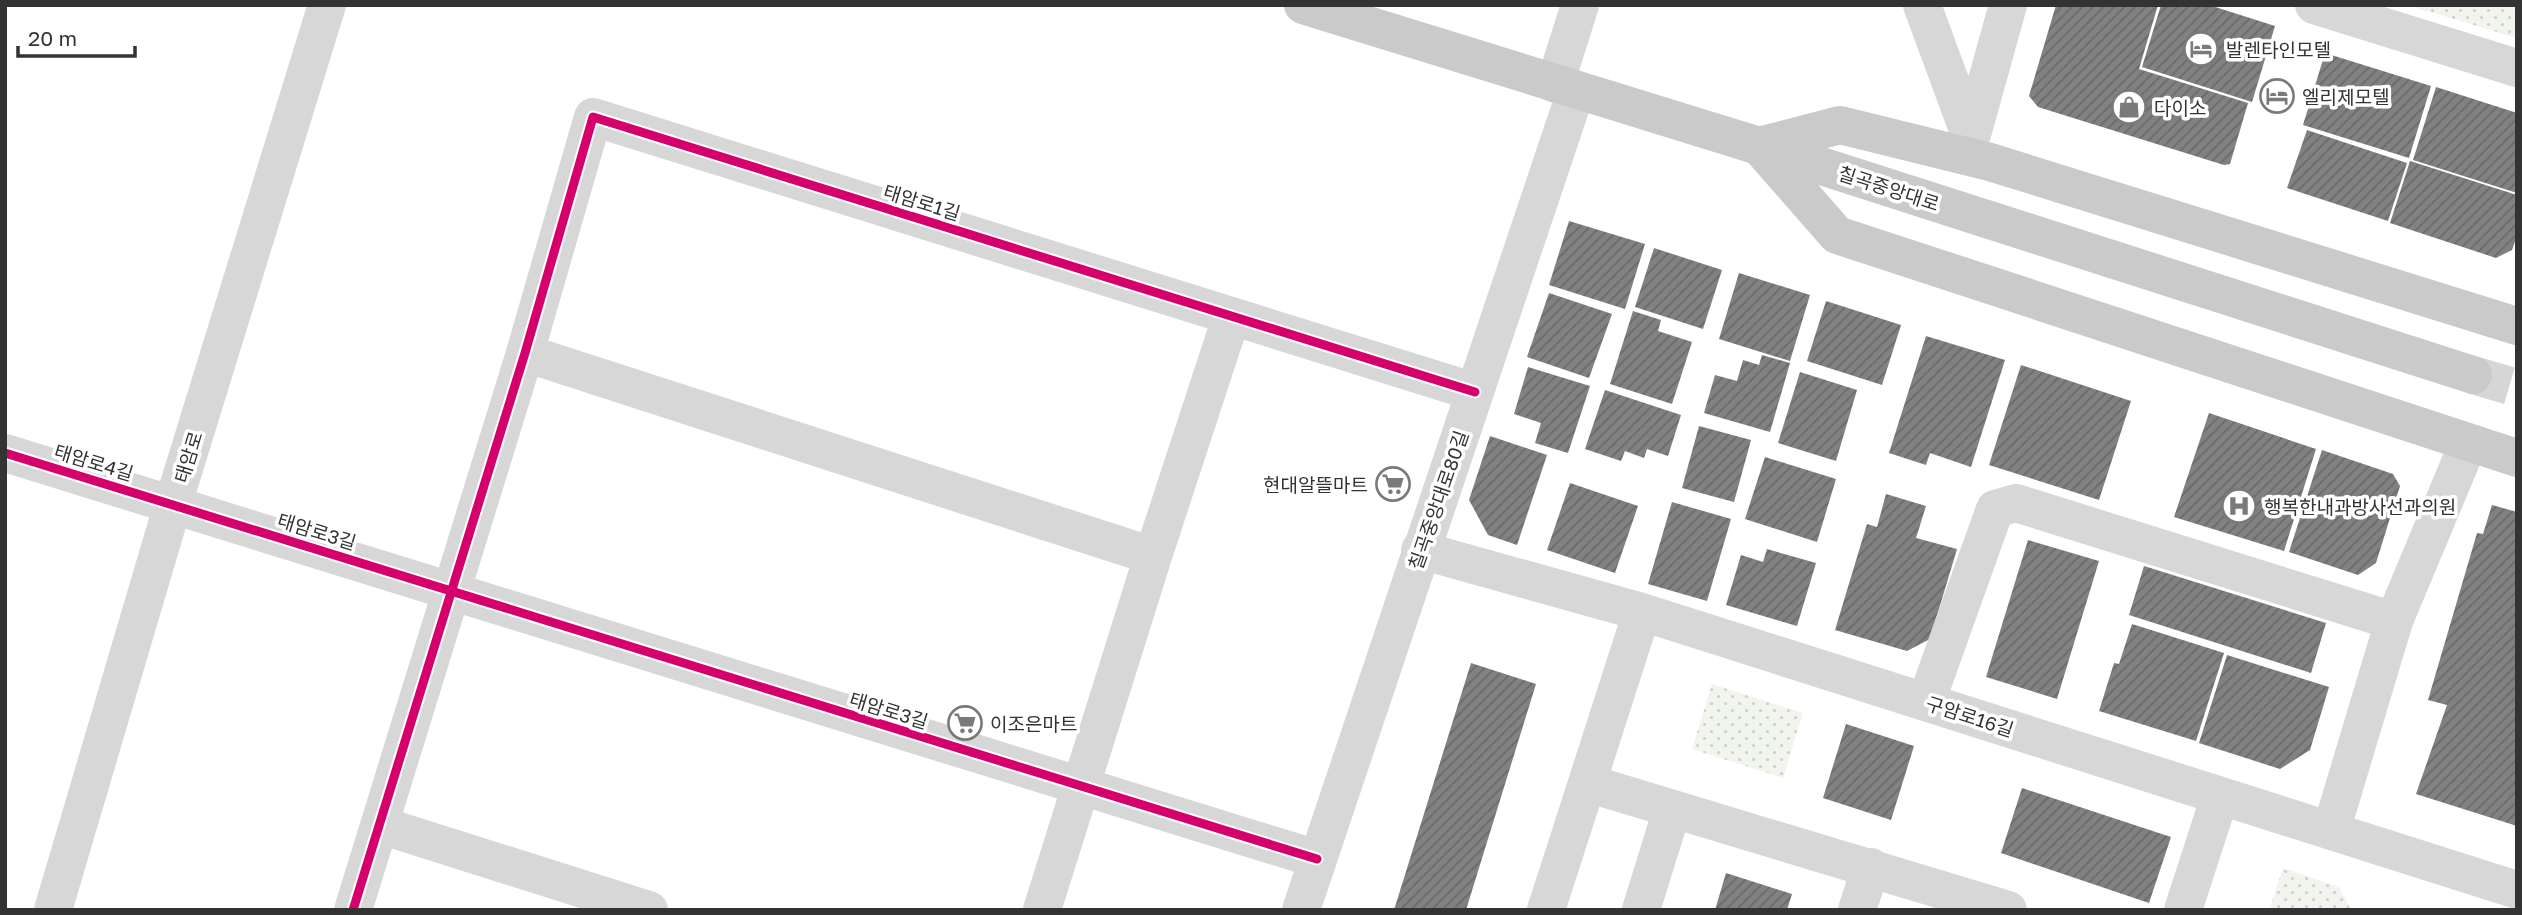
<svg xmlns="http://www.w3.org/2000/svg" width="2522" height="915" font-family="'Golos Text','Noto Sans KR',sans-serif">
<defs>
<pattern id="park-dots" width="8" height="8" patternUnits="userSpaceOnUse" patternTransform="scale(1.75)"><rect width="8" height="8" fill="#f1f5ed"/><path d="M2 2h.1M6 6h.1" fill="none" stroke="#cfd2cc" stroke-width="1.8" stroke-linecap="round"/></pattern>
<pattern id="building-hatch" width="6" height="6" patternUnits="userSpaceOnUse" patternTransform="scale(1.75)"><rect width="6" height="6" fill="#818181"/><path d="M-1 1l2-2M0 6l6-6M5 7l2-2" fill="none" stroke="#6a6a6a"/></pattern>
</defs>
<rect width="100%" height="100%" fill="#fff"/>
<path fill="url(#park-dots)" d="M2407 5H2517V38Z
M1712 684 1803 713 1783 778 1692 749Z
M2283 868 2339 887 2351 910H2269Z"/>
<path fill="url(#building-hatch)" d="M2056 5H2158L2139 69 2248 103 2230 164 2224 165 2038 107 2029 96Z
M2161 5H2209L2275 26 2252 102 2142 67Z
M2325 53 2431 86 2409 158 2303 125Z
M2436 87 2517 113V193L2413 160Z
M2307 130 2407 163 2388 221 2287 188Z
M2410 161 2517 195V236L2512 250 2496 258 2390 223Z
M1569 221 1645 244 1625 309 1549 285Z
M1654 248 1722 270 1703 329 1635 307Z
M1739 273 1810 295 1790 361 1719 339Z
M1549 293 1612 314 1589 378 1527 357Z
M1826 301 1901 325 1882 385 1807 361Z
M1633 311 1661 320 1658 331 1692 342 1672 404 1610 384Z
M1926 336 2005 360 1971 467 1930 453 1926 465 1889 453Z
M1762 355 1790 363 1770 432 1704 413 1715 375 1737 381 1743 360 1759 365Z
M2021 365 2131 401 2099 500 1989 465Z
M1528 367 1590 386 1568 453 1535 443 1541 423 1514 414Z
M1800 372 1857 390 1836 461 1778 443Z
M1605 390 1681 415 1668 456 1647 449 1644 458 1625 451 1621 461 1585 449Z
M2209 413 2316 449 2284 551 2174 517Z
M1699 426 1751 440 1734 502 1682 488Z
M1490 436 1547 455 1517 545 1488 535 1469 500Z
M2322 450 2393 474 2400 486 2376 563 2358 575 2289 552Z
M1765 457 1836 479 1817 542 1745 519Z
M1570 483 1638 506 1615 573 1547 550Z
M1886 494 1926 506 1916 538 1957 549 1930 639 1907 651 1835 630 1867 524 1877 527Z
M1672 502 1731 519 1707 601 1648 584Z
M2492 505 2517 512V826L2416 794 2447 705 2428 700 2477 533 2483 534Z
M2028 540 2099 561 2057 699 1986 677Z
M1767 549 1816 563 1797 626 1726 605 1741 555 1763 562Z
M2144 566 2326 623 2311 673 2129 615Z
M2132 624 2224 653 2196 741 2099 711 2114 663 2119 664Z
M2227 655 2329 687 2310 750 2280 769 2199 743Z
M1471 663 1536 684 1466 910H1394Z
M1846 724 1914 746 1891 820 1823 798Z
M2022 788 2171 837 2149 903 2001 853Z
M1726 873 1792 894 1787 910H1715Z"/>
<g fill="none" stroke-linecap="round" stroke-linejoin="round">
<path stroke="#d6d6d6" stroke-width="38" stroke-dasharray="38 19" stroke-linecap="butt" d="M2473 375 2517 388"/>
<path stroke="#d7d7d7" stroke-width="38" d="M1922 5 1971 138
M2314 5 2517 68
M1555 84 1580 5
M1966 156 2008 5
M525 353 1153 556
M5 453 1317 859
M1420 550 1642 612 2517 890
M1926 702 1995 509 2016 503 2394 621
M1587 783 1642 612
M380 825 649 910
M2331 831 2394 621 2468 444
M53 910 173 504 327 5
M353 910 525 353 593 117 1475 392
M1042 910 1153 556 1231 318
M1301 910 1576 91
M1546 910 1587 783 2008 910
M1641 910 1672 810
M1857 910 1871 867
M2183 910 2220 796"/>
<path stroke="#cacaca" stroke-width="38" d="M1303 5 1759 146 2473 375
M2517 326 1990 162 1840 125 1759 146 1837 235 2517 458"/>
<g stroke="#fff" stroke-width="13">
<path id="cycleway" d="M5 453 1317 859
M353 910 525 353 593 117 1475 392"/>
</g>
<use href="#cycleway" stroke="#d6006c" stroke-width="9"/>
</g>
<defs>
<g id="hotel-ring" transform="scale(1.75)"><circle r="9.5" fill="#fff" stroke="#7a7a7a" stroke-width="1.5"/><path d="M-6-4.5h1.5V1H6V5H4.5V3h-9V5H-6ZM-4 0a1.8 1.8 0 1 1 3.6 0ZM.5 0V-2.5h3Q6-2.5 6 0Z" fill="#7a7a7a"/></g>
<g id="shop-ring" transform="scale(1.75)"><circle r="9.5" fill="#fff" stroke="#7a7a7a" stroke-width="1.5"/><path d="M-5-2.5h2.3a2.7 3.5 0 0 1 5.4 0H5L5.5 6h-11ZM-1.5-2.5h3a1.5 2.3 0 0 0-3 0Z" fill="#7a7a7a"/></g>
<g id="supermarket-ring" transform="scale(1.75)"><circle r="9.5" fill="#fff" stroke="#7a7a7a" stroke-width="1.5"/><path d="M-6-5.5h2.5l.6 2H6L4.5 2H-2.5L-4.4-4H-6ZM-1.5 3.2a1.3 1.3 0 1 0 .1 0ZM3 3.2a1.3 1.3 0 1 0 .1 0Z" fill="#7a7a7a"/></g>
<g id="hospital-ring" transform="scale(1.75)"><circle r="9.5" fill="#fff" stroke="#7a7a7a" stroke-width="1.5"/><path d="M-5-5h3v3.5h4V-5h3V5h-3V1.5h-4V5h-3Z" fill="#7a7a7a"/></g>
</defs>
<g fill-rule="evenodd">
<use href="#hotel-ring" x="2201" y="49"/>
<use href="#hotel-ring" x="2277" y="96"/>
<use href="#shop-ring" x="2129" y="107"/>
<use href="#supermarket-ring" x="1393" y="484"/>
<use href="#hospital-ring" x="2239" y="506"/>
<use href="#supermarket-ring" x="965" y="723"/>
</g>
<g text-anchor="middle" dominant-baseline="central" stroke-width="7" stroke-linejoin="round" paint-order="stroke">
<g font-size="19" fill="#333" stroke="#fff" text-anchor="start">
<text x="2226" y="49">발렌타인모텔</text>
<text x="2302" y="96">엘리제모텔</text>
<text x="2154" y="107">다이소</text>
<text x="1368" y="484" text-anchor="end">현대알뜰마트</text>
<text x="2264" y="506">행복한내과방사선과의원</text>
<text x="990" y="723">이조은마트</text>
</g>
<g font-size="19" fill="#333" stroke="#fff">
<text transform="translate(1889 188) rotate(18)">칠곡중앙대로</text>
<text transform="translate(922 202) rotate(17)">태암로1길</text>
<text transform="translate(188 457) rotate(-73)">태암로</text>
<text transform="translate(94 462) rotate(17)">태암로4길</text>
<text transform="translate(1438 500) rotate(-71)">칠곡중앙대로80길</text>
<text transform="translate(317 531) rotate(17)">태암로3길</text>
<text transform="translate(889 710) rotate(17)">태암로3길</text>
<text transform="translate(1970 716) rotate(18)">구암로16길</text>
</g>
</g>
<rect width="2522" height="915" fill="none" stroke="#333333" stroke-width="14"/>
<path d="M18 46v10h117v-10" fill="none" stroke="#333333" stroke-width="3.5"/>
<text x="28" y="46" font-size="21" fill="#333333" stroke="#ffffff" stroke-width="5" paint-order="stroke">20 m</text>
</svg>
